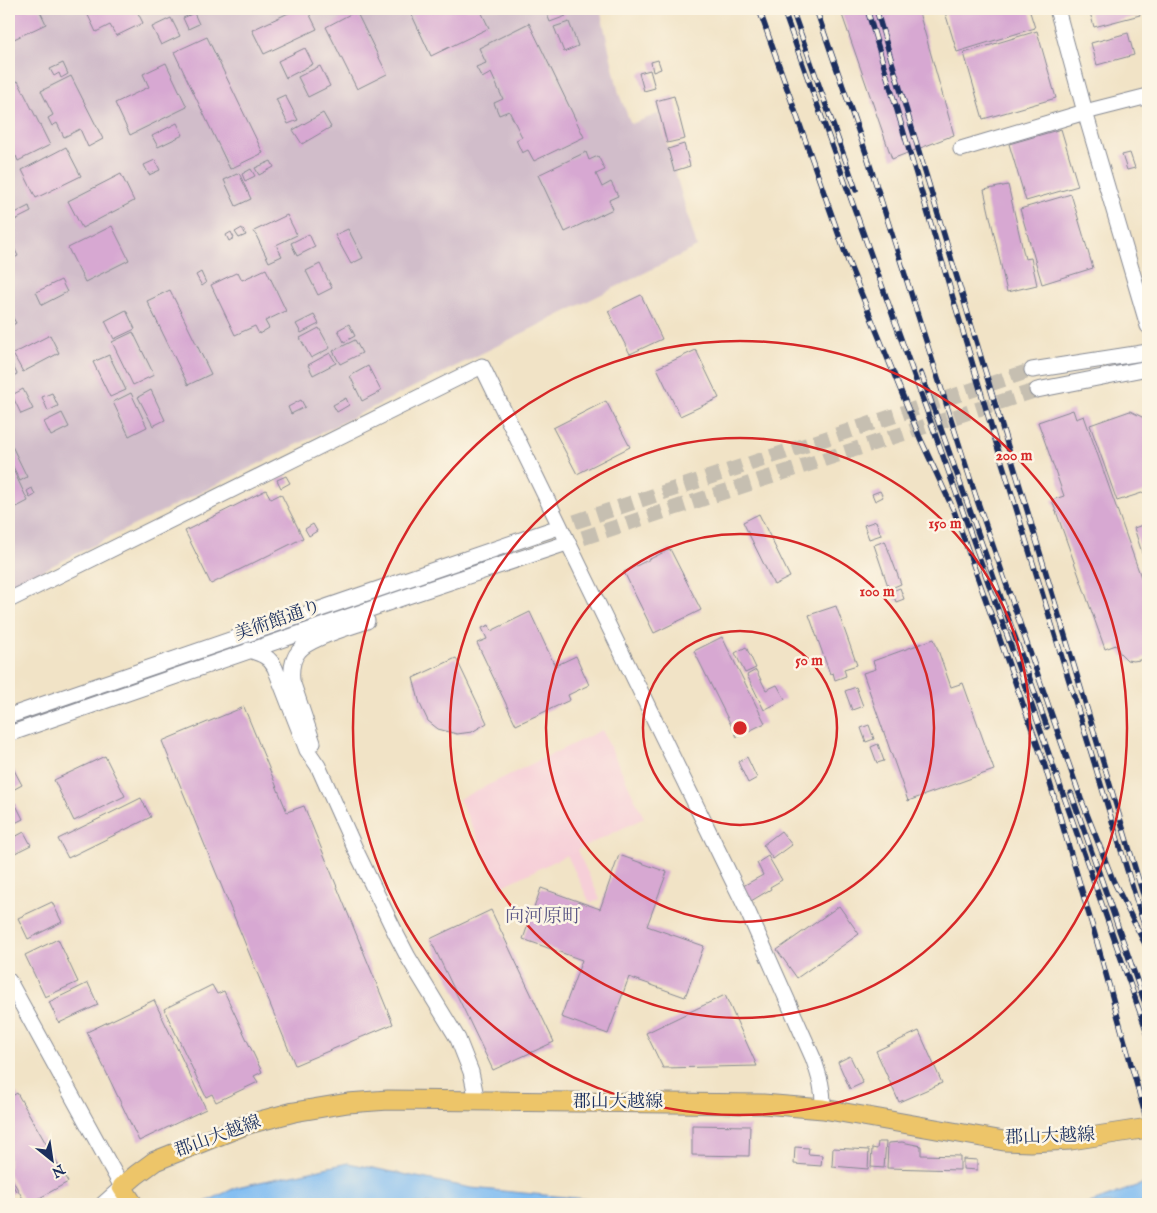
<svg xmlns="http://www.w3.org/2000/svg" width="1157" height="1213" font-family="'IM FELL English','Noto Serif JP',serif">
<rect width="100%" height="100%" fill="#fcf5e5"/>
<filter id="ink" filterUnits="userSpaceOnUse"><feTurbulence type="fractalNoise" baseFrequency=".02" numOctaves="2"/><feDisplacementMap in="SourceGraphic" scale="10" xChannelSelector="R" yChannelSelector="G"/><feConvolveMatrix kernelMatrix="1 2 1 2 8 2 1 2 1" color-interpolation-filters="sRGB"/></filter>
<filter id="wash" filterUnits="userSpaceOnUse"><feTurbulence type="fractalNoise" baseFrequency=".0096" numOctaves="4" result="noise"/><feDisplacementMap in="SourceGraphic" scale="20" xChannelSelector="R" yChannelSelector="G"/><feGaussianBlur stdDeviation="1.12" result="paint"/><feColorMatrix in="noise" values="0 0 0 0 0 0 0 0 0 0 0 0 0 0 0 0 0 1.4 0 .05"/><feComposite in="paint" operator="in"/></filter>
<g filter="url(#wash)">
<rect width="100%" height="100%" fill="#f1e3c6"/>
<path fill="#f6cfd8" d="M602 730 644 818 577 850 600 899 590 903 567 855 501 887 459 799Z"/>
<path fill="#d1bdca" d="M9 9H600L619 94 631 124 658 114 697 247 9 587Z"/>
<path fill="#7fbcf2" stroke="#4d76a8" d="M348 1163 471 1188 638 1204H201L237 1187Z
M1148 1182V1204H1087Z"/>
<g id="blocks">
<path fill="#d7a8d2" d="M16 9H39L46 24 14 39 9 28V12Z
M85 9H136L143 23 116 36 110 25 96 32Z
M297 9H307L317 29 264 54 252 30Z
M409 9H480L489 28 431 56Z
M545 9H563L566 16 550 22Z
M840 9H918L954 135 892 159Z
M944 9H1029L1035 28 957 52Z
M1089 9H1138L1140 15 1094 27Z
M356 11 387 74 357 89 326 27Z
M194 13 199 24 188 29 183 18Z
M171 18 180 36 161 45 152 27Z
M569 22 578 46 564 52 554 27Z
M529 23 584 137 534 161 528 150 522 153 516 140 522 137 509 111 499 115 494 103 503 99 491 73 482 78 476 67 486 63 479 48Z
M1037 31 1056 98 983 119 964 53Z
M1128 33 1134 55 1097 65 1091 43Z
M207 37 263 153 230 169 174 52Z
M305 48 313 64 286 78 278 61Z
M658 60 661 69 653 72 651 62Z
M63 63 68 74 61 78 59 73 54 76 50 69Z
M166 63 187 107 130 135 115 103 149 87 143 74Z
M320 66 330 86 308 97 298 77Z
M650 70 655 88 644 91 639 73Z
M71 76 103 139 88 147 80 129 64 137 57 123 52 126 48 118 53 115 41 91Z
M18 81 50 145 18 161 16 156 9 160V85Z
M285 95 298 120 288 124 276 99Z
M674 96 685 139 667 143 656 101Z
M323 113 331 127 302 144 293 130Z
M177 123 183 135 158 147 152 136Z
M1061 129 1078 186 1026 201 1009 144Z
M684 144 690 166 674 171 668 149Z
M66 147 81 176 36 198 22 170Z
M586 152 589 160 598 156 605 170 596 174 602 187 611 182 618 196 609 200 613 209 565 232 538 175Z
M1130 153 1135 168 1127 170 1122 155Z
M155 160 160 170 149 175 144 165Z
M271 161 274 167 259 175 255 168Z
M251 169 255 176 245 181 242 174Z
M239 173 251 199 236 206 224 180Z
M121 174 134 201 82 228 68 201Z
M1008 185 1025 259 1031 258 1037 285 1007 292 984 190Z
M1071 194 1093 268 1042 284 1020 209Z
M29 206 31 212 9 223V216Z
M287 215 297 235 276 245 282 256 269 262 254 231Z
M112 226 129 260 85 282 68 248Z
M242 228 246 235 239 238 235 232Z
M348 229 363 258 351 264 335 235Z
M231 232 234 238 229 241 226 235Z
M309 234 315 247 297 256 291 243Z
M13 246 18 256 14 258 9 248Z
M320 264 332 288 318 295 306 271Z
M266 269 286 311 265 321 269 328 259 334 255 326 235 335 211 285 238 272 242 280Z
M201 272 206 283 202 286 196 275Z
M61 280 67 292 42 305 36 292Z
M170 290 211 374 188 385 147 301Z
M641 295 662 339 630 354 608 311Z
M126 310 135 329 114 339 105 321Z
M9 311 16 323 9 327Z
M314 315 319 324 301 333 296 324Z
M349 324 355 336 344 342 338 330Z
M319 328 330 348 311 358 300 338Z
M133 332 154 375 133 385 112 342Z
M50 335 59 353 23 372 13 354Z
M355 340 362 353 340 364 333 351Z
M696 350 719 398 680 416 657 368Z
M330 353 336 363 313 375 308 365Z
M109 355 126 390 110 397 93 362Z
M9 358 17 374 9 378Z
M368 366 381 391 362 401 350 376Z
M23 389 33 409 21 414 12 395Z
M151 390 165 420 153 426 138 397Z
M52 393 58 406 48 411 42 397Z
M131 393 147 427 129 436 113 402Z
M346 398 349 405 337 412 333 405Z
M301 400 305 407 291 414 288 407Z
M606 401 630 447 577 474 553 428Z
M1073 410 1076 419 1084 416 1148 597V655L1140 660 1133 661 1127 660 1120 653 1116 645 1105 649 1052 500 1064 496 1038 422Z
M1130 411 1146 419 1148 427V491L1117 501 1090 425Z
M62 413 69 427 51 436 44 422Z
M12 446 27 477 20 481 9 458V448Z
M9 461 28 501 9 511Z
M286 476 290 483 281 488 277 480Z
M32 488 35 495 30 498 27 491Z
M266 490 271 499 281 494 303 538 211 584 185 531Z
M880 491 883 497 875 501 872 494Z
M759 514 790 577 774 585 743 522Z
M876 521 881 535 869 539 864 525Z
M1148 523V558L1144 559 1134 528Z
M313 524 317 531 309 536 305 529Z
M885 541 901 584 889 589 874 545Z
M670 549 701 610 654 633 624 572Z
M900 588 904 599 896 602 892 591Z
M836 606 857 665 844 669 846 676 835 680 833 673 830 674 809 615Z
M530 612 555 666 576 656 589 685 568 695 570 700 516 725 477 643 487 639 482 628 489 625 491 631Z
M722 637 765 723 737 737 694 651Z
M934 639 951 687 963 683 994 770 908 801 863 673 876 669 873 661Z
M746 647 756 668 745 673 735 653Z
M456 658 487 723 472 732 457 734 438 729 428 721 420 704 413 678Z
M756 670 766 690 777 685 785 699 764 710 747 675Z
M856 687 863 706 852 710 845 691Z
M244 707 287 812 304 806 393 1024 295 1065 162 741Z
M869 725 874 739 866 742 861 728Z
M878 744 884 761 877 763 871 747Z
M105 756 125 796 74 821 54 780Z
M747 757 757 778 748 783 738 762Z
M14 770 22 785 9 792V773Z
M141 798 151 817 68 858 58 839Z
M15 803 23 819 9 826V806Z
M781 831 792 845 773 859 763 845Z
M24 832 31 845 9 856V840Z
M619 855 667 872 647 926 704 946 685 997 629 977 608 1034 561 1017 582 960 523 939 541 888 600 909Z
M768 856 782 880 770 887 771 889 751 901 743 886 763 875 757 863Z
M52 902 62 922 28 939 18 918Z
M839 906 859 934 797 978 777 950Z
M491 910 554 1042 493 1070 430 939Z
M58 939 78 982 45 997 25 955Z
M88 983 98 1005 59 1023 49 1002Z
M212 985 217 994 224 991 262 1072 254 1076 258 1082 216 1102 212 1094 206 1097 164 1009Z
M725 995 757 1066 663 1068 646 1033Z
M154 1000 206 1109 139 1141 87 1032Z
M919 1031 942 1083 899 1102 876 1051Z
M850 1056 863 1083 850 1089 838 1062Z
M17 1093 68 1182 29 1204H26L9 1174V1098Z
M692 1125 750 1126 749 1156 692 1155Z
M878 1142H886L884 1168 871 1167 872 1148 877 1149Z
M902 1142 921 1146V1155L960 1156V1170L887 1168 888 1143Z
M795 1147 809 1148 808 1154 822 1155 821 1166 794 1164Z
M833 1148 869 1150 868 1169 832 1166Z
M963 1159 977 1160V1170L963 1169Z
M9 1179 16 1191 9 1195Z"/>
</g>
</g>
<g filter="url(#ink)">
<use href="#blocks" fill-opacity="0" stroke="#868992" stroke-width="1"/>
<g fill="none" stroke-linecap="round" stroke-linejoin="round">
<path stroke="#c6bfb1" stroke-width="15" stroke-dasharray="15 8" stroke-linecap="butt" d="M553 529 1032 370
M561 545 1037 390"/>
<g stroke="#868992" stroke-width="17">
<path id="minor" d="M1057 9 1085 112 1148 326
M961 149 1085 112 1148 96
M1032 370 1148 352
M1037 390 1148 368
M9 600 482 366 748 912 813 1058C819 1075 824 1091 823 1109
M249 650C261 654 269 656 275 668L307 750 318 766 357 853 396 934 408 957 458 1039 471 1072 477 1101
M9 716 553 529
M9 734 408 596 561 545
M313 743 292 681C291 671 292 659 299 651 309 638 350 627 367 621
M9 981 122 1187 103 1204"/>
</g>
<g stroke="#868992" stroke-width="21">
<path id="major" d="M133 1204 122 1187 136 1175 155 1161 248 1124 294 1112 348 1103 388 1100 763 1104 823 1109 1004 1141 1030 1142 1071 1140 1148 1128"/>
</g>
<use href="#minor" stroke="#fff" stroke-width="15"/>
<use href="#major" stroke="#edc569" stroke-width="19"/>
<g stroke="#1b2f5e" stroke-width="5.5">
<path id="rail" d="M759 9 848 261 920 438 954 511 1044 763 1095 935 1148 1125
M783 9 1002 621 1148 1035
M792 9 856 190
M816 9 867 156 976 497 1081 799 1113 880 1148 950
M867 9 994 436 1148 938
M876 9 1148 911
M921 373 1047 727
M1071 793 1148 1012"/>
</g>
<use href="#rail" stroke="#fcf5e5" stroke-width="4" stroke-dasharray="11" stroke-linecap="butt"/>
</g>
</g>
<g fill="none" stroke="#d62828" stroke-width="2.5">
<circle cx="740" cy="728" r="97"/>
<circle cx="740" cy="728" r="194"/>
<circle cx="740" cy="728" r="290"/>
<circle cx="740" cy="728" r="387"/>
</g>
<g text-anchor="middle" dominant-baseline="central" stroke-width="5" stroke-linejoin="round" paint-order="stroke">
<g font-size="18" fill="#1b2f5e" stroke="#fcf5e5">
<text transform="translate(278 621) rotate(-19)">美術館通り</text>
<text x="618" y="1102">郡山大越線</text>
<text transform="translate(218 1137) rotate(-20)">郡山大越線</text>
<text transform="translate(1050 1137) rotate(-2)">郡山大越線</text>
</g>
<g font-size="19" fill="#5d5987" stroke="#fcf5e5">
<text x="543" y="917">向河原町</text>
</g>
</g>
<circle cx="740" cy="728" r="8" fill="#d62828" stroke="#fcf5e5" stroke-width="2.5"/>
<g font-size="15" text-anchor="middle" font-weight="bold" fill="#d62828" stroke="#fcf5e5" stroke-width="5" stroke-linejoin="round" paint-order="stroke">
<text x="1014" y="460">200 m</text>
<text x="945" y="528">150 m</text>
<text x="877" y="596">100 m</text>
<text x="809" y="665">50 m</text>
</g>
<rect width="1157" height="1213" fill="none" stroke="#fcf5e5" stroke-width="30"/>
<g transform="translate(52 1160) rotate(150)" stroke="#fcf5e5" stroke-width="4" paint-order="stroke">
<path d="M0-4L9 19L0 12L-9 19Z" fill="#1b2f5e"/>
<text y="-8" font-size="14" font-weight="bold" text-anchor="middle" fill="#1b2f5e">N</text>
</g>
</svg>
